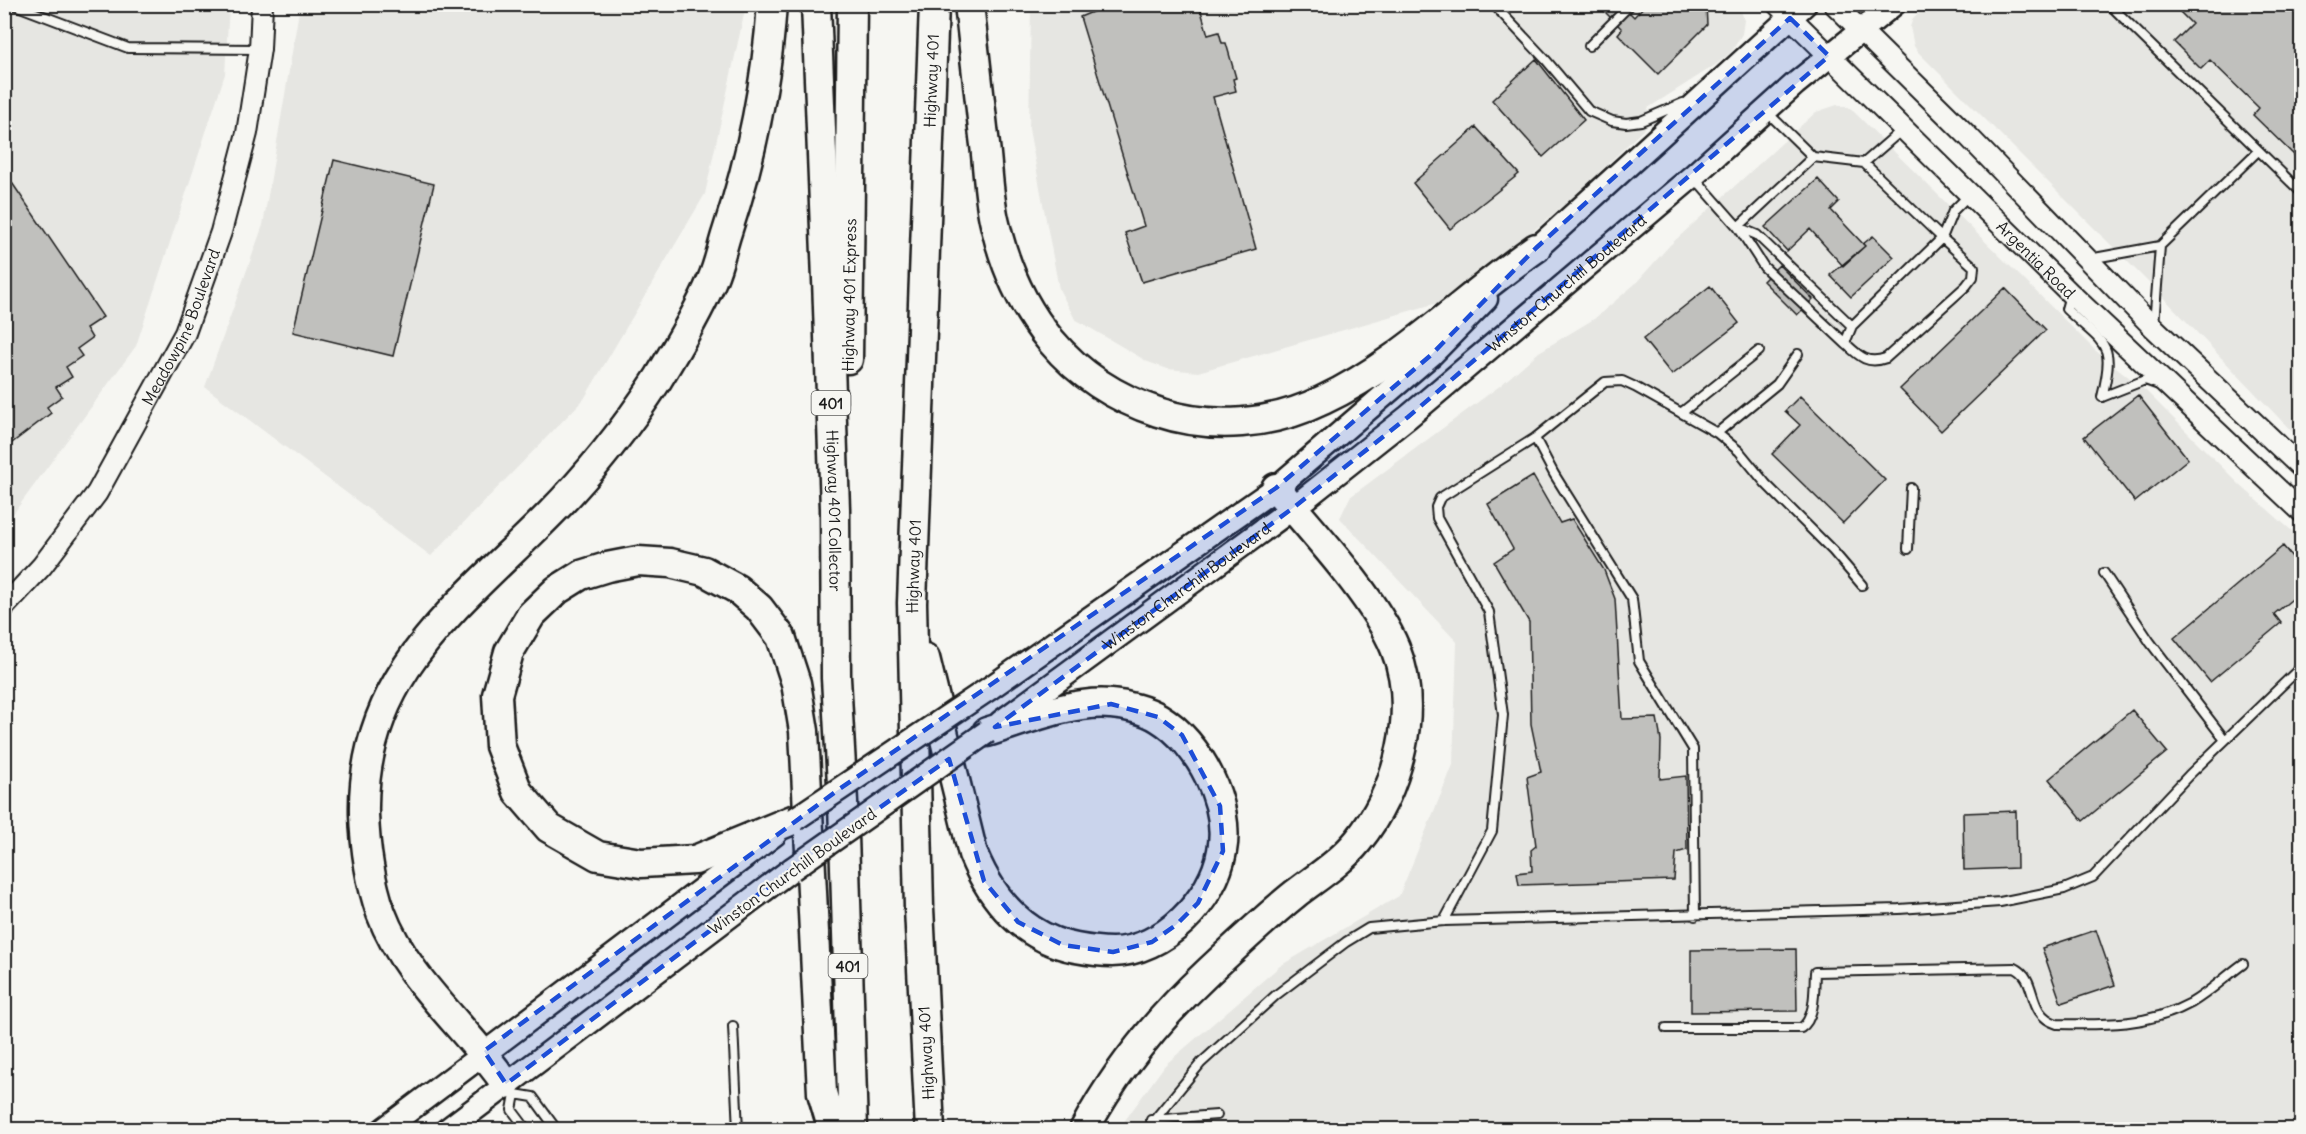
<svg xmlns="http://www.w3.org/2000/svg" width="2306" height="1134" font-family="Delius,sans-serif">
<rect width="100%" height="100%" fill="#f6f6f2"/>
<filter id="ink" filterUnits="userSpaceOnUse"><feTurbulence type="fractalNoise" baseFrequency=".0167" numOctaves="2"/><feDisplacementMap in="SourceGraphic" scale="12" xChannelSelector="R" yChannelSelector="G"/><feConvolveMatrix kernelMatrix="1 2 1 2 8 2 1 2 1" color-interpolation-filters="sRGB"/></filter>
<g filter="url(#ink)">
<path fill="#e6e6e2" d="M1739 4 1744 20 1742 34 1732 51 1717 64 1648 108 1645 128 1586 185 1458 297 1198 372 1168 369 1148 362 1075 319 1059 289 1029 129 1031 5Z
M5 5H229L225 74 136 346 5 525Z
M300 5H746L705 194 584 399 431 556 205 387 263 225Z
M1928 5H2301V441L2163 297 1918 52 1914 46 1910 27 1913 18Z
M1837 105 1850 108 2096 351 2146 391 2240 485 2301 539V1129L1118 1130 1165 1065 1280 966 1399 896 1453 765 1457 642 1340 518 1350 497 1501 385 1539 352 1594 319 1635 284 1670 245 1816 112Z"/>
<path fill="#c0c0bd" stroke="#1c1c1c" stroke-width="1.5" d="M1101 4H1199L1208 35 1219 32 1222 43H1226L1236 78 1233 79 1236 91 1213 97 1256 249 1142 282 1125 233 1144 226 1080 17 1102 8Z
M1608 4H1621L1634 17 1646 4H1706L1707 25 1658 74 1618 34 1622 29 1603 10Z
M2172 4H2302V150L2295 156 2253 115 2259 108 2210 60 2201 69 2174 42 2192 24Z
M1536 59 1584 120 1543 157 1492 100Z
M1476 127 1519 174 1450 229 1413 183Z
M334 160 434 184 393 356 293 332Z
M4 171 103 317 86 328 92 338 77 349 82 356 66 367 72 377 56 387 62 396 47 407 51 413 4 449Z
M1818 179 1839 202 1831 210 1865 246 1843 266 1810 229 1787 251 1765 227Z
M1873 236 1894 257 1851 297 1830 275 1865 246 1863 244Z
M1779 265 1813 299 1797 315 1763 281Z
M1710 286 1739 323 1672 375 1643 339Z
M2005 288 2046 330 1941 431 1900 389Z
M2138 395 2188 459 2135 502 2084 437Z
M1800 396 1885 480 1843 523 1772 454 1800 425 1785 411Z
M1533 476 1560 523 1572 519 1604 570 1615 599 1622 719 1657 718 1661 740 1660 779 1686 776 1687 850 1676 853 1674 880 1519 885 1517 873 1532 871 1531 850 1536 846 1527 777 1541 772 1531 724 1529 622 1494 562 1513 549 1488 504Z
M2283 546 2302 569V591L2274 614 2281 623 2210 682 2174 638Z
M2132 710 2167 752 2083 821 2049 779Z
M2016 811 2017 868 1964 870 1963 813Z
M2096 930 2115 985 2061 1003 2042 948Z
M1796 949 1797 1011 1691 1012V950Z"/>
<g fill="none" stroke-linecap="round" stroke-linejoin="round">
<g stroke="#1c1c1c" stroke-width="12">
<path id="service" d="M12 4 128 48 260 49
M1493 4 1546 60 1589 111 1612 121 1626 123 1641 121 1683 103
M2109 4 2302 193
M1589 46 1631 4
M1813 157 1738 227 1764 267 1845 343
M1864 163 1903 129
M1694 177 1738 227 1757 235 1852 326 1942 238 1864 163 1813 157 1768 113
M2089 259 2160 246 2258 151
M2070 295 2066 309C2105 346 2116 341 2102 397
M2154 325 2160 246
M1852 326 1845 343C1859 356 1867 365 1886 358L1966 286 1973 277 1974 267 1942 238 1953 211 1969 195
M2102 397 2145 380 2159 385
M1681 413 1759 351
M1717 433 1777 384 1798 354
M1535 438 1605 382 1622 381 1635 387 1717 433 1739 451 1766 484 1833 551 1862 585
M1908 549 1911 488
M2104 573 2150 642 2225 740
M1444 921 1492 831 1503 715 1489 612 1437 518 1436 507 1440 498 1535 438 1554 474 1632 599 1639 661 1693 749 1695 916
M733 1026 738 1130
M1666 1028H1801C1816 1018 1814 989 1815 972L2015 968C2039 979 2025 1014 2057 1024 2104 1025 2149 1026 2191 1003 2210 992 2226 976 2243 964
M509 1087 515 1094 533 1097 557 1130
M515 1094 512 1110 527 1130
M1151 1120 1217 1115
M1146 1130 1201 1063 1276 995 1346 942 1369 928 1444 921 1899 909 2000 902 2064 889 2093 877 2189 775 2302 666"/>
</g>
<g stroke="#1c1c1c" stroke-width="24">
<g id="tertiary">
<path id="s1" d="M1777 4 2071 294 2302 512"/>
<path d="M1834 4 1967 135 2154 328 2302 468"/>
<path id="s2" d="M4 607 42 566 97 493 185 333 221 232 247 133 260 49 262 4"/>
</g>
</g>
<g stroke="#1c1c1c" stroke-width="27">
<g id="secondary">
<path d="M1524 260 1805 4"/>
<path d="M990 688 1276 488 1431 355 1486 299"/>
<path id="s3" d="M1001 722 1293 508 1408 417 1693 176 1795 84 1894 4"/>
<path d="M383 1130 775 834"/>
<path d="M447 1130 792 869"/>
</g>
</g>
<g stroke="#1c1c1c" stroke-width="33">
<g id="motorway">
<path id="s4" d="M816 4 827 279 835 509 836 678 843 802 853 1130"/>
<path d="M969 4C974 49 979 93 984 137 988 165 988 196 995 224 1016 314 1069 383 1158 412 1212 430 1272 425 1323 400 1403 362 1464 298 1536 248"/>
<path d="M848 359 852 4"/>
<path d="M925 658 973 854C992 900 1024 938 1076 948 1087 950 1100 952 1112 952 1163 952 1214 900 1222 851 1231 804 1199 742 1159 718 1146 710 1126 705 1111 704 1074 700 1023 721 987 732"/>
<path d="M795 819 695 860 641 863 598 856 549 828 518 792 500 746 497 695 509 652 531 615 557 590 581 575 607 567 638 561 670 563 704 571 737 589 759 608 781 637 796 683 804 731 822 1093 833 1130"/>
<path d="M506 1084C466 1026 406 980 381 913 370 881 365 847 364 814 361 674 459 606 548 516 590 474 626 428 658 379 677 348 698 313 712 280 719 264 722 247 727 232 751 159 767 81 772 4"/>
<path id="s5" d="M930 1130 919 908 912 603 934 4"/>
<path d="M1084 1130C1116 1070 1158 1019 1207 973 1236 946 1265 918 1295 894 1317 877 1340 863 1358 841 1399 790 1420 710 1395 648 1374 597 1312 531 1276 488"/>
</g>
</g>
<use href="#service" stroke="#f6f6f2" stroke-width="8"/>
<use href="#tertiary" stroke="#f6f6f2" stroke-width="20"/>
<use href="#secondary" stroke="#f6f6f2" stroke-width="22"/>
<use href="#motorway" stroke="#f6f6f2" stroke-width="28"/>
<g stroke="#1c1c1c" stroke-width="27" stroke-linecap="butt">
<path id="secondary-bridge" d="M795 819 990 688
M792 869 987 732"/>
</g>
<use href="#secondary-bridge" stroke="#f6f6f2" stroke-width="22"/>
</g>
</g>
<path fill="#1d4ed8" fill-opacity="0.2" stroke="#1d4ed8" stroke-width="4.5" stroke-dasharray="12 8" stroke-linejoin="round" d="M1790 18 1829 56 1408 417 1293 508 995 727 1111 704 1158 717 1182 735 1220 806 1223 851 1198 903 1176 925 1152 942 1113 952 1063 945 1018 922 984 881 949 759 792 869 506 1084 484 1051 838 790 1276 488 1431 355 1536 248Z"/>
<g text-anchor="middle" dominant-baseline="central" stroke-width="4.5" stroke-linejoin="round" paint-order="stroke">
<g fill="#f6f6f2" stroke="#5d5d5c" stroke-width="1.5">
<rect x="811.5" y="391" width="39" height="24" rx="4.5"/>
<rect x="828.5" y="954" width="39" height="24" rx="4.5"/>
</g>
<g font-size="15" font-weight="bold" fill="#1c1c1c">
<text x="831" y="403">401</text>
<text x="848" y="966">401</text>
</g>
<g font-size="16" fill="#1c1c1c" stroke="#f6f6f2">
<text stroke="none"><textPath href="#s5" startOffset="1050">Highway 401</textPath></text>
<text stroke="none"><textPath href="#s1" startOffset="364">Argentia Road</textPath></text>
<text stroke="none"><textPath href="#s3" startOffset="716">Winston Churchill Boulevard</textPath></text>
<text transform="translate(849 295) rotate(-89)">Highway 401 Express</text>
<text stroke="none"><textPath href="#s2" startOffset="334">Meadowpine Boulevard</textPath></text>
<text stroke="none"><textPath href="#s4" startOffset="507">Highway 401 Collector</textPath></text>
<text stroke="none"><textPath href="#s5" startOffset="564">Highway 401</textPath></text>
<text stroke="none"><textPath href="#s3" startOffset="230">Winston Churchill Boulevard</textPath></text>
<text transform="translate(792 871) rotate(-36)">Winston Churchill Boulevard</text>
<text transform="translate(926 1053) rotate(-93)">Highway 401</text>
</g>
</g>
<rect width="2306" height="1134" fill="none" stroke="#f6f6f2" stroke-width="24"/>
<rect x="12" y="12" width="2282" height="1110" fill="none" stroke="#1c1c1c" stroke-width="2" filter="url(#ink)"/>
</svg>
